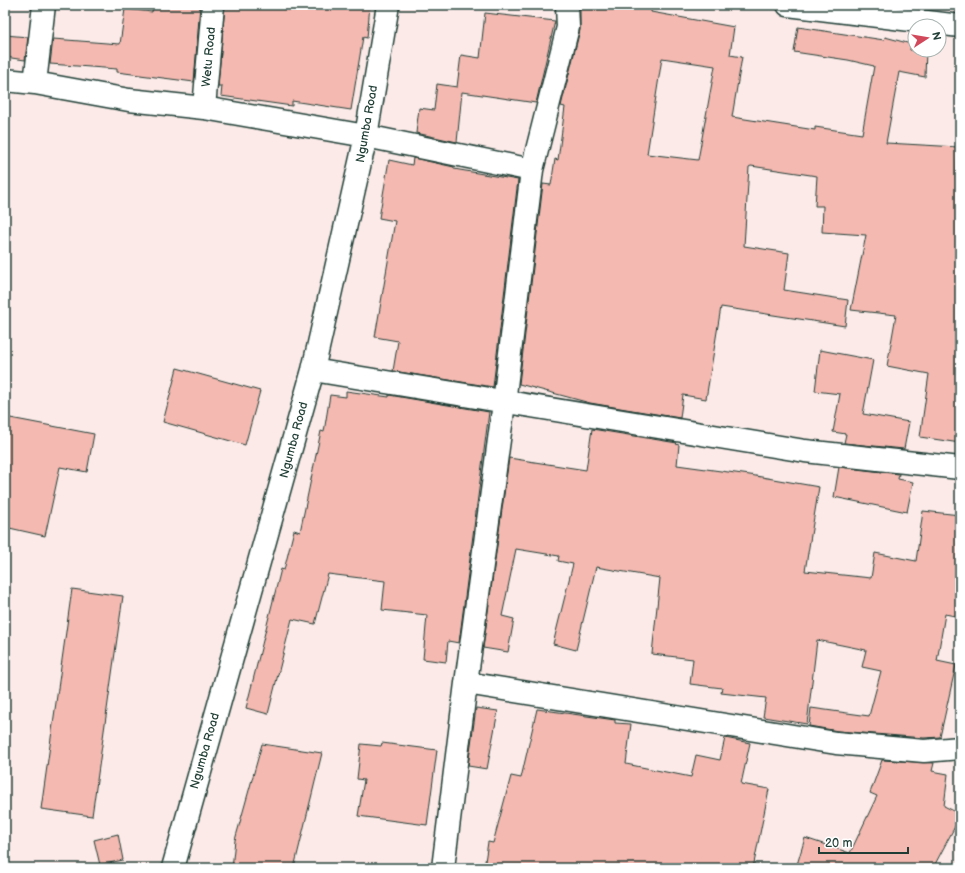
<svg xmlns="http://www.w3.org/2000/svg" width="965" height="873" font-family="'Balsamiq Sans',sans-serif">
<rect width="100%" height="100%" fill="#fceae8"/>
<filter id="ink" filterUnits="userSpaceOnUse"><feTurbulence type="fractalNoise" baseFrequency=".025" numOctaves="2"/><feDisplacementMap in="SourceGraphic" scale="8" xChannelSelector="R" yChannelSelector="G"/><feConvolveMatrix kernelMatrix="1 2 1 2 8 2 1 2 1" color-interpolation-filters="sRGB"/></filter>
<g filter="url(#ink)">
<path fill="#f4b9b1" stroke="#1f3d34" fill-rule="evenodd" d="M153 5H200L194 82 117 72V69L50 64 53 39 120 44 125 9 152 12Z
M225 5H370L367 38 363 37 351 110 292 101V106L221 96 222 86H218Z
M580 5H652L651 12 734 27 730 55 742 57 732 117 815 130V127L862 134 874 66 848 60 794 52 798 27 884 40 885 37 911 44 910 50H926L925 77 899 72 886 143 958 147 956 180H960V443L920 437 929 374 887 366 896 315 851 310 866 235 822 232 823 206H815L817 176 751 166 749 167 744 246 789 253 784 290 848 300 845 326 721 307 706 399 683 395 680 418 590 403 519 384 543 184 551 185 555 159 558 160 565 107 561 106 580 30ZM662 58 715 66 698 160 647 154Z
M485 13 555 21 536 103 462 92 457 142 416 133 419 108 434 110 437 84 457 87 461 55 480 58Z
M5 35 28 37 25 60 5 57Z
M413 158 454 167V169L518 180 493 387 393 371 398 341 375 337 395 221 379 218 389 160 412 165Z
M820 350 873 360 863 414 909 422 904 449 844 443 846 434 833 432 840 394 815 391Z
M177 368 260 391 245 445 163 422Z
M346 391 389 397V395L489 412 459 643 448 641 446 662 423 659 427 615 382 610 385 581 328 574 315 624 292 619 268 714 246 708 281 569 284 570 294 530 300 532 321 431 324 432 330 395 346 397Z
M5 417 94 434 87 472 60 467 45 536 5 527Z
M592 429 677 443 676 444 679 445 677 465 750 475 819 487 805 571 871 578 875 553 916 561 923 511 960 515 958 557H960V617L945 614 937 661 956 665 940 737 924 738 838 731 809 726 811 708 869 716 881 671 862 667 866 650 817 640 807 724 763 717 766 698 721 693 722 688 690 684 693 659 652 654 660 578 596 567 576 650 553 644 573 564 558 561 559 556 516 549 502 616 514 619 508 652 483 648 509 458 586 470Z
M839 467 899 474 898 479 913 482 907 512 834 497Z
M72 589 123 596 92 816 41 809Z
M476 708 498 711 487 769 468 766Z
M537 709 615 720V723L631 724 626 764 691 777 696 755 720 760 725 738 750 743 741 784 769 789 753 868H484L488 842 493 843 511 776 521 778Z
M382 743 437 750 427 825 358 816 364 780 357 779 361 744 381 746Z
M262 744 322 753 294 868H232L235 840Z
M882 760 934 763 932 771 948 774 944 806 960 814V817L933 868H796L805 838 850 853 877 796 870 793Z
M118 834 123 860 100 865 94 840Z"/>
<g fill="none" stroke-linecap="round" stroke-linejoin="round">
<g stroke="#1f3d34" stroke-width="25">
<path id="street" d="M788 5 960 26
M5 80 35 83 129 100 204 108 366 136 532 170
M35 83 44 5
M204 108 213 5
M313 370 805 451 960 468
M466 683 836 743 924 751 960 748
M173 868 313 370 366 136 388 5
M443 868 466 683 504 403 532 170 568 27 567 5"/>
</g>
<use href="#street" stroke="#fff" stroke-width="22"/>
</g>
</g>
<g text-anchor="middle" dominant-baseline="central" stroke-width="4" stroke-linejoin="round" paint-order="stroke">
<g font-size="12" fill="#1f3d34" stroke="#fff">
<text transform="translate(209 57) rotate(-85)">Wetu Road</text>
<text transform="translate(367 124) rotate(-80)">Ngumba Road</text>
<text transform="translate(294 440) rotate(-75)">Ngumba Road</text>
<text transform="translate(205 751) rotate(-74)">Ngumba Road</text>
</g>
</g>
<rect width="965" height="873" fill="none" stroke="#fff" stroke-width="20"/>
<rect x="10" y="10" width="945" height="853" fill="none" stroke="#1f3d34" stroke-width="1.5" filter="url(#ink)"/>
<g transform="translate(927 38) rotate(78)"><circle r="19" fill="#ffffff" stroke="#a5b1ae"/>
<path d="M0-3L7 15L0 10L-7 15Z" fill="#d1495b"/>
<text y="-6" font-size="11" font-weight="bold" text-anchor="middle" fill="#1f3d34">N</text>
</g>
<path d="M819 847v6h89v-6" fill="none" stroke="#1f3d34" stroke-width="2"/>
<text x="825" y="847" font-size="12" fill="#1f3d34" stroke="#ffffff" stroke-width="3" paint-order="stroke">20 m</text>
</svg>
